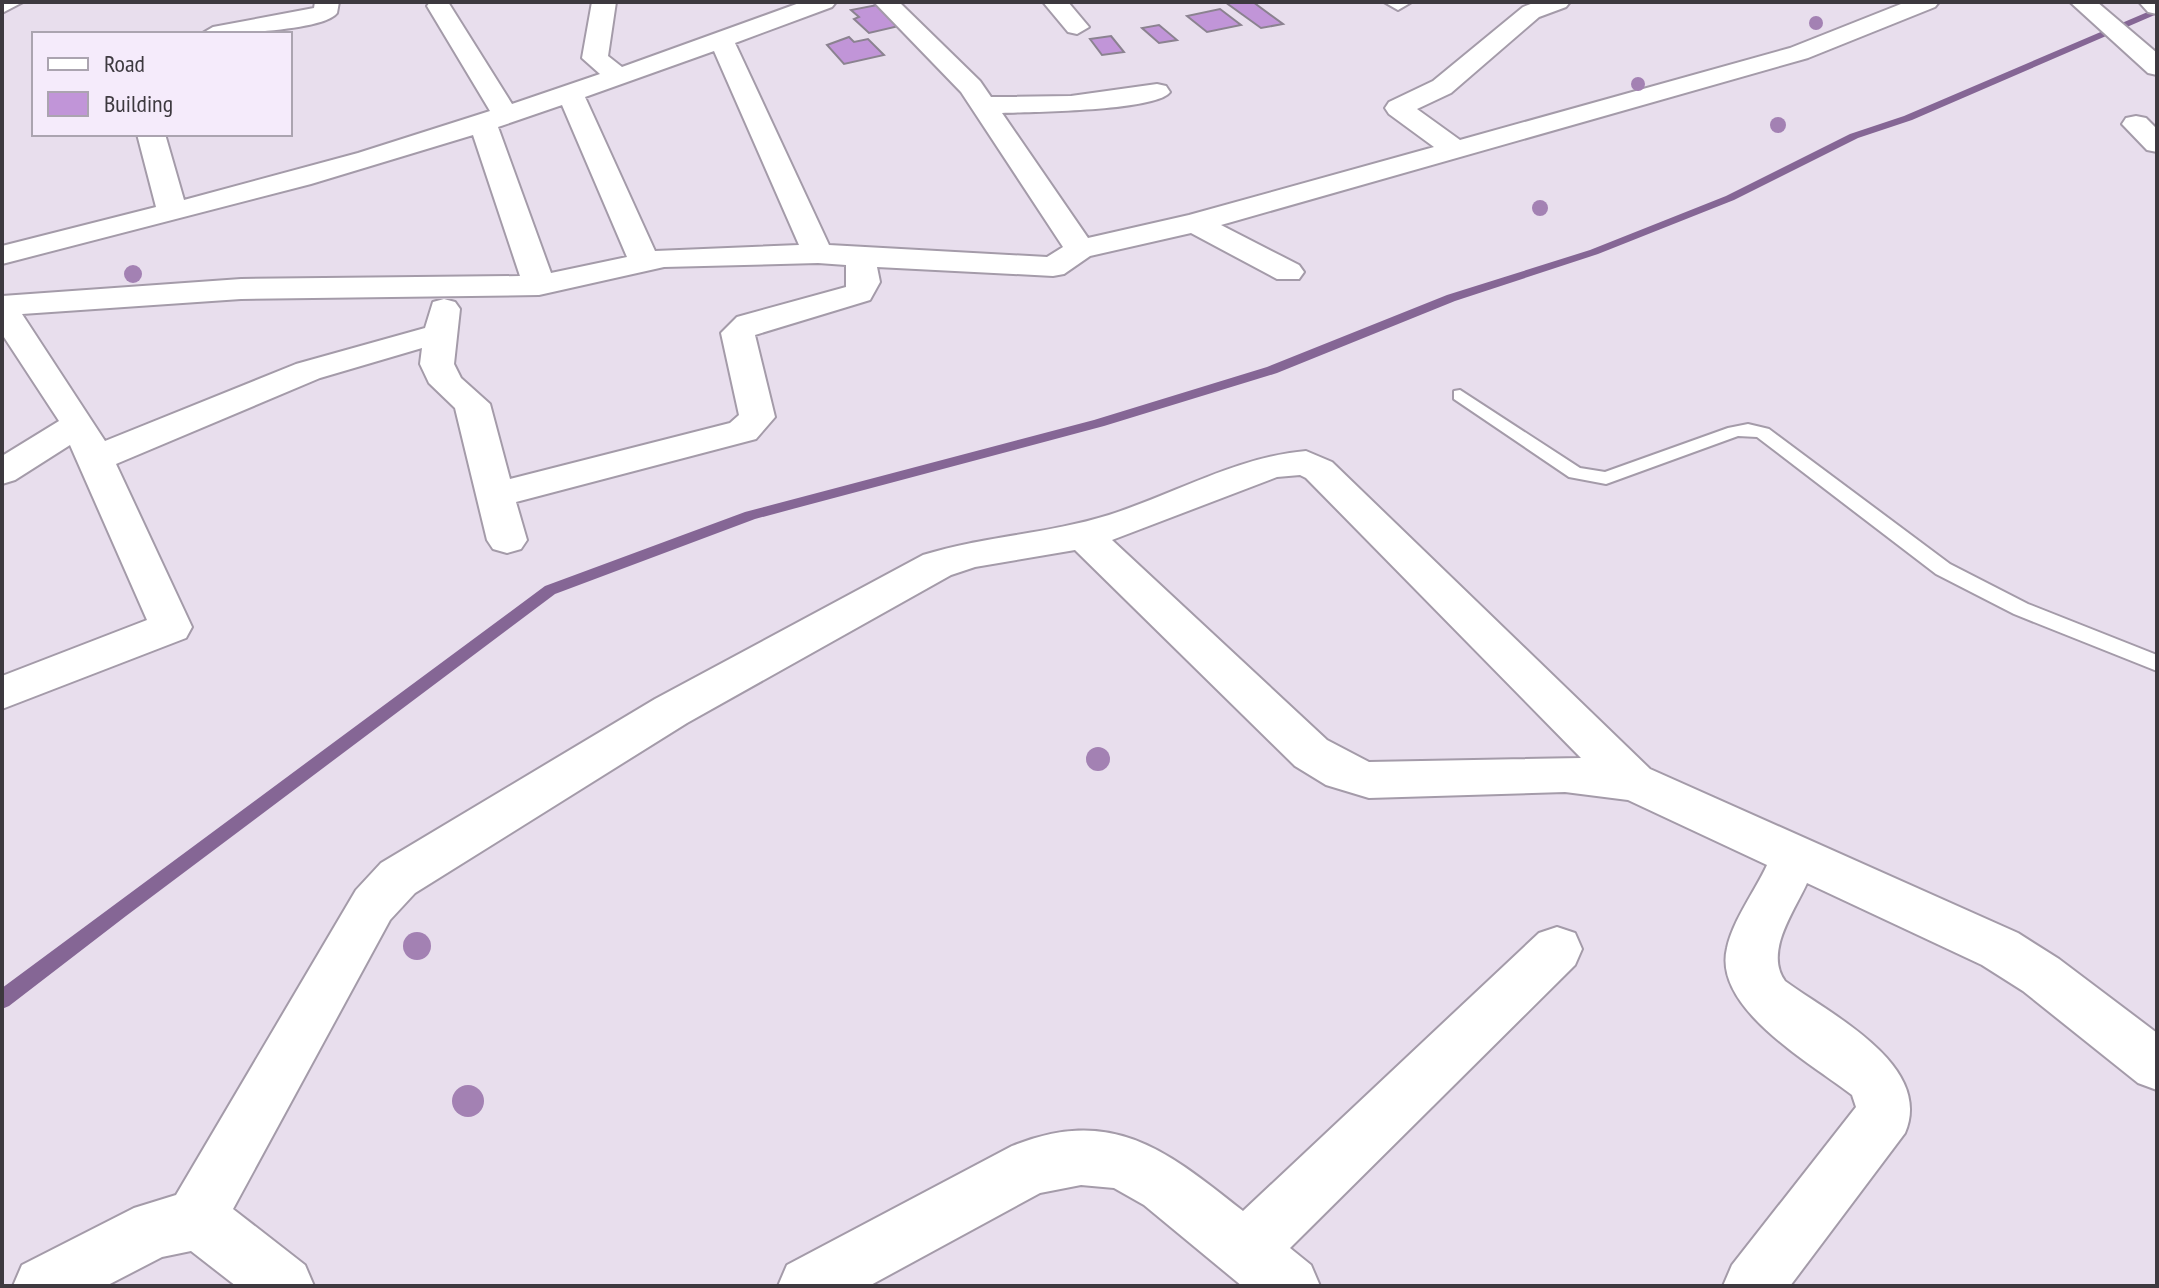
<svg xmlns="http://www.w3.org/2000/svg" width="2159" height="1288" font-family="'PT Sans Narrow',sans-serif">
<rect width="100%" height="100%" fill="#e8deed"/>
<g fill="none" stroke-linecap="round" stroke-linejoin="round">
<path fill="#856695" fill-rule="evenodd" d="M2157 8V14L1912 120 1858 138 1734 200 1598 254 1455 301 1277 373 1104 426 755 519 555 594 126 916 9 1006 2 1009V988L545 586 745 512 1094 420 1267 367 1447 295 1590 250 1726 196 1850 134 1904 116Z"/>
</g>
<path fill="#c195d8" stroke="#8b8290" stroke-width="2" d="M1225 2H1253L1283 24 1261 28Z
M877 5 899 26 869 33 854 19 859 17 851 10Z
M1220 9 1241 25 1207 32 1187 16Z
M1159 25 1177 40 1159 43 1142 28Z
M1111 36 1124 52 1102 55 1090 39Z
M849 37 854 42 868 39 884 55 844 64 827 45Z"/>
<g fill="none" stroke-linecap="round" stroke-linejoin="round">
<g stroke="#a49ba9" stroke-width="4">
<path id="lane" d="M1460 390 1580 468 1605 472 1728 428 1748 424 1769 429 1950 564 2028 604 2157 655V671L2014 614 1936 574 1757 437 1738 436 1606 484 1569 477 1454 399V391Z"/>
</g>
<g stroke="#a49ba9" stroke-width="4">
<path id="street" d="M2 2H23L2 13Z
M315 2H339L337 13C324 31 225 34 201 34L213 27 314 8Z
M430 2H448L512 104 600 74 582 58 592 2H616L608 56 622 67 802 2H836L832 7 735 43 829 245 1047 257 1063 247 961 92 874 2H899L980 81 991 97 1071 96 1157 84 1166 86 1170 92C1157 111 1029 112 1002 113L1088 238 1189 215 1434 147 1389 114 1385 108 1389 102 1433 81 1523 7 1536 2H1570L1566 7 1539 17 1451 93 1417 109 1460 140 1790 48 1906 2H1939L1935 7 1808 58 1221 225 1299 265 1304 272 1299 279H1277L1191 233 1090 256 1064 274 1053 276 877 267 880 282 870 300 755 335 775 417 756 439 516 502 527 540 521 549 507 553 493 549 487 540 455 408 429 383 420 364 422 348 320 378 116 464 192 627 186 638 2 709V676L147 620 70 445 15 480 2 484V456L59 421 2 334V296L241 279 520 276 473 135 311 184 2 264V246L156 207 137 134H165L184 200 358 153 490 111 427 6ZM714 51 799 245 655 251 585 97ZM562 105 627 257 551 273 498 127ZM818 263 846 265V287L737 317 721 333 739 415 730 423 510 479 490 404 461 378 454 364 460 309 455 302 444 299 433 302 425 328 296 364 105 441 22 314 241 299 539 295 664 267Z
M1043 2H1068L1089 27 1077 34 1068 32Z
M1384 2H1409L1410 3 1398 10Z
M2136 116 2146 118 2157 129V152L2147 150 2122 124 2126 118Z
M1306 451 1332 462 1650 769 2018 933 2059 959 2157 1033V1090L2138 1083 2023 991 1982 965 1807 883C1794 912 1764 952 1785 981 1831 1015 1934 1065 1905 1133L1790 1286H1723L1732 1265 1856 1107 1852 1095C1811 1063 1712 1008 1727 948 1733 920 1755 891 1767 865L1628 800 1565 792 1369 798 1326 785 1295 766 1075 550 975 567 951 575 687 723 415 893 390 920 233 1209 305 1265 314 1286H236L191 1251 162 1257 106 1286H13L22 1265 134 1208 176 1195 356 890 381 863 655 699 923 555C984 536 1048 534 1109 515 1175 494 1236 457 1306 451ZM1300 475 1306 478 1581 758 1369 762 1327 740 1112 540 1277 477Z
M1557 927 1575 933 1582 949 1575 965 1290 1248 1311 1265 1320 1286H1242L1144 1205 1114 1188 1081 1185 1040 1193 869 1286H778L787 1265 1012 1146C1113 1105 1167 1151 1243 1211L1539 933Z"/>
</g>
<g stroke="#a49ba9" stroke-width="4">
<path id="highway" d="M2070 2H2097L2157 53V75L2148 73Z
M2139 2H2157V14L2148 12Z"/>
</g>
<use href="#lane" fill="#fff" fill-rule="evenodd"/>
<use href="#street" fill="#fff" fill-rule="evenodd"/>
<use href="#highway" fill="#fff" fill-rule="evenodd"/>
</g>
<g fill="#a381b3">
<circle cx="1816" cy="23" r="7"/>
<circle cx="1638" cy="84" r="7"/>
<circle cx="1778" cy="125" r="8"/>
<circle cx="1540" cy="208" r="8"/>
<circle cx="133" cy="274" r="9"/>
<circle cx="1098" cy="759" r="12"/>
<circle cx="417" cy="946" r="14"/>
<circle cx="468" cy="1101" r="16"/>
</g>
<rect width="2159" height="1288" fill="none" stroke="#3d393f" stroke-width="8"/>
<rect x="32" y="32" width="260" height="104" fill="#f5ebfb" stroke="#aba4b0" stroke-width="2"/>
<rect x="48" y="58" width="40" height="12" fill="#ffffff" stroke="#aba4b0" stroke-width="2"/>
<text x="104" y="72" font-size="24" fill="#3d393f">Road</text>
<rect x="48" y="92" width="40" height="24" fill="#c195d8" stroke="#aba4b0" stroke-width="2"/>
<text x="104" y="112" font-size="24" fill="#3d393f">Building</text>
</svg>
